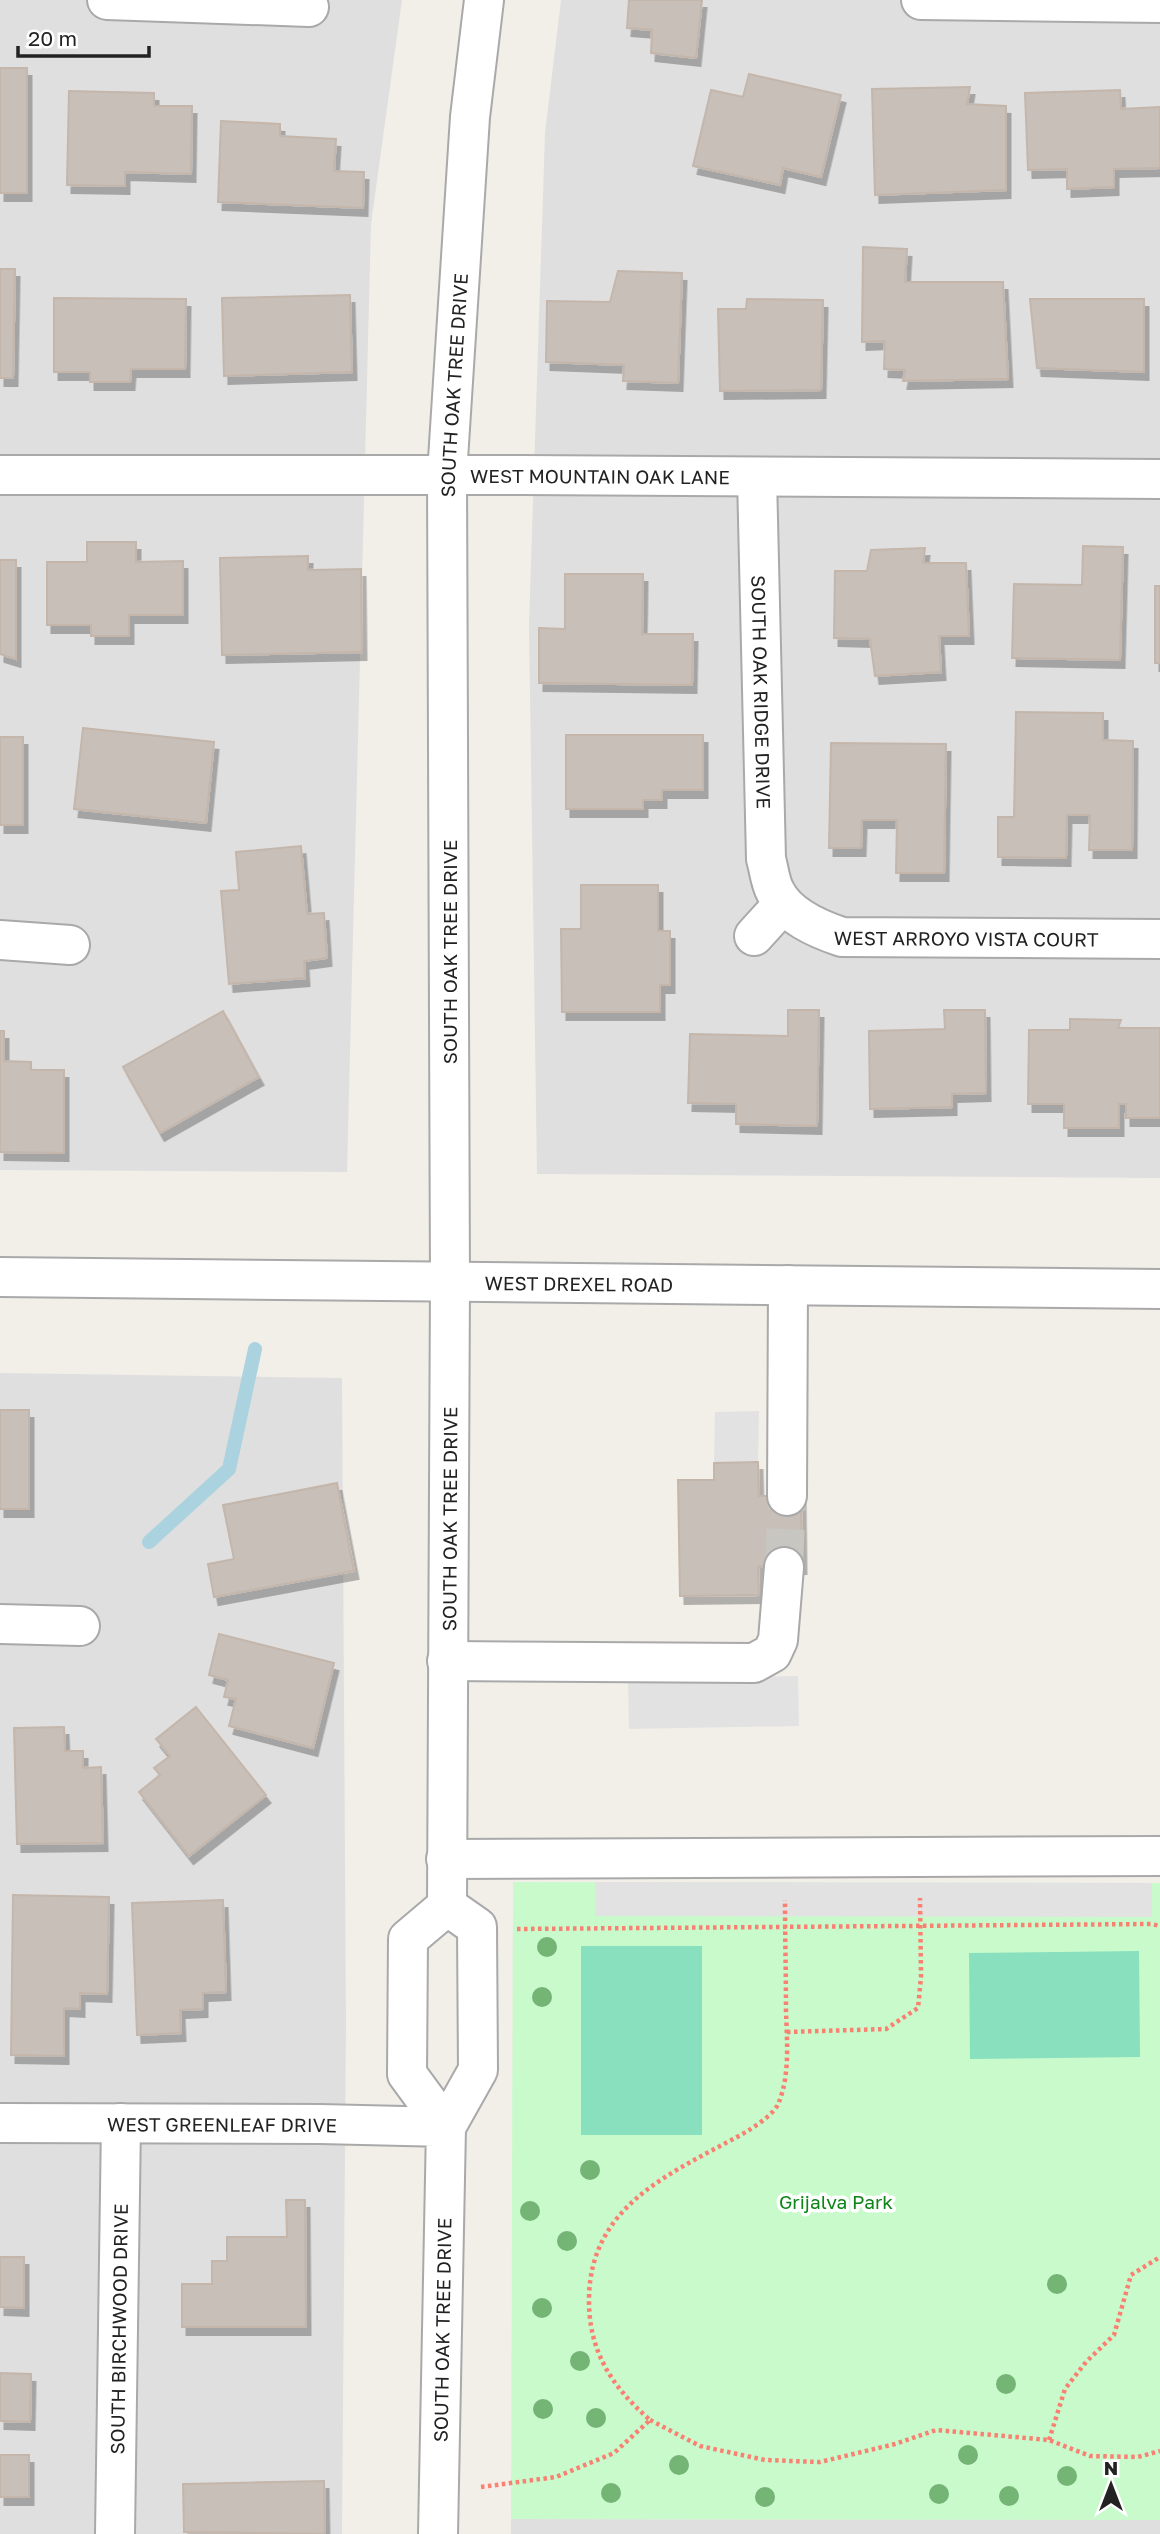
<svg xmlns="http://www.w3.org/2000/svg" width="1160" height="2534" font-family="'Golos Text',sans-serif">
<defs>
<filter id="shadow"><feDropShadow dx="4.5" dy="8" stdDeviation="0" flood-color="#0004"/></filter>
</defs>
<rect width="100%" height="100%" fill="#f2efe9"/>
<path fill="#e0dfdf" d="M0 0H402L371 224 347 1172 0 1170Z
M561 0H1160V1178L537 1174 529 625 545 133Z
M0 1373 342 1378 346 2025 342 2534H0Z
M511 2519 1160 2520V2534H511Z"/>
<path fill="#c8facc" d="M513 1882 1160 1883V2520L511 2519Z"/>
<path fill="#88e0be" d="M581 1946H702V2135H581Z
M1139 1951 1140 2057 970 2059 969 1953Z"/>
<path fill="#e2e2e2" d="M759 1411 758 1462 714 1463 715 1412Z
M798 1676 799 1726 629 1729 628 1679Z
M595 1882 1152 1883V1917L595 1916Z"/>
<g fill="none" stroke-linecap="round" stroke-linejoin="round">
<path stroke="#aad3df" stroke-width="14" d="M149 1542 229 1469 255 1349"/>
</g>
<path fill="#c7bfb8" stroke="#c4b6ab" stroke-width="2" filter="url(#shadow)" d="M629 0H702L696 58 651 53 652 30 627 28Z
M0 68H27V193H0Z
M749 74 841 95 821 177 783 168 780 185 693 166 711 90 743 97Z
M970 87 967 104 1006 106V190L875 195 872 89Z
M1120 90 1121 109 1160 107V168L1114 169V187L1067 189V169L1028 170 1025 93Z
M69 91 154 93V106H192L191 174 125 172V186L67 185Z
M221 121 280 124V136L336 139 334 171 364 172 363 208 218 202Z
M863 247 907 249 905 282H1003L1008 379 903 381 905 370 884 369 885 341 862 342Z
M0 269H15L13 378H0Z
M618 271 682 273 678 383 623 381 624 365 546 362 547 301 610 302Z
M350 295 352 372 224 376 222 298Z
M54 298 186 299 185 369H131L130 382H90V372H54Z
M747 299 823 300 821 390 720 391 718 309H746Z
M1030 299H1144V372L1037 368Z
M87 542H136V562L183 561V615H129V636H91V625H47V562H87Z
M1083 546 1123 547 1120 660 1012 658 1014 584 1082 585Z
M925 548 923 563H966L969 636H939L941 672 875 676 870 639 834 638 835 571H867L871 550Z
M308 556V570L361 569 362 652 222 655 220 558Z
M0 560H16V659L0 654Z
M565 574H643L642 634H693L692 685 539 683V628L565 629Z
M1155 586H1160V663H1155Z
M1016 712 1103 713V740L1133 741 1132 850H1089L1090 815H1067L1066 858 998 857V817H1014Z
M83 728 214 742 206 823 74 809Z
M566 735H703V790H662V800H643V809H566Z
M0 737H23V825H0Z
M831 743 946 744 944 873H896L897 820H862L861 848H829Z
M301 846 307 914 324 913 327 958 304 961 305 978 229 984 221 891 239 890 236 852Z
M581 885H658V931H670V985H660V1012H562L561 929H581Z
M788 1010H819L817 1126 736 1124V1104L688 1103 690 1034 788 1036Z
M944 1010H985L986 1093 952 1094V1107L870 1109 869 1031 945 1029Z
M223 1011 259 1077 160 1133 123 1067Z
M1070 1019 1121 1020 1118 1028H1160V1118H1126V1104H1119V1128H1064V1104H1028L1029 1030H1070Z
M0 1031H4V1061L31 1062V1070H64V1153L0 1152Z
M0 1410H29V1509H0Z
M758 1462 759 1496H801L802 1566 758 1567 759 1595 680 1596 678 1480H714V1463Z
M337 1483 354 1571 214 1597 208 1564 234 1559 223 1505Z
M219 1634 334 1663 313 1748 229 1726 236 1699 224 1697 228 1680 209 1675Z
M196 1707 266 1795 189 1856 139 1792 160 1775 154 1768 170 1756 156 1739Z
M64 1727 65 1751H83V1768L101 1767 103 1843 17 1844 14 1728Z
M13 1895 109 1897 107 1994 80 1993V2009L64 2008V2056L11 2055Z
M223 1900 226 1992 203 1993V2009L180 2010 181 2033 137 2035 132 1903Z
M286 2200H305L306 2327H182V2284H212V2261H227V2237H287Z
M0 2257H24V2308L0 2307Z
M0 2373 31 2374 30 2422 0 2421Z
M0 2455H29V2497H0Z
M324 2481 325 2534 184 2532 183 2484Z"/>
<g fill="none" stroke-linecap="round" stroke-linejoin="round">
<path stroke="#c8c6c1" stroke-width="38" stroke-dasharray="38 19" stroke-linecap="butt" d="M784 1567 787 1496"/>
<g stroke="#a9a9a9" stroke-width="42">
<g id="minor">
<path d="M107 0 309 7"/>
<path d="M921 0 1160 3"/>
<path id="s1" d="M0 475H523L1160 479"/>
<path id="s2" d="M757 477 766 859C769 869 770 882 775 891 787 916 818 929 842 937L1160 939"/>
<path d="M754 936 783 904"/>
<path d="M0 940 70 945"/>
<path id="s3" d="M0 1277 1160 1289"/>
<path d="M787 1496 788 1285"/>
<path d="M0 1624 80 1626"/>
<path d="M447 1661 754 1663 772 1653 778 1640 784 1567"/>
<path d="M446 1859 1160 1856"/>
<path id="s4" d="M447 1906 450 1282 447 475 470 117 484 0"/>
<path d="M447 1906 477 1927 478 2070 446 2127 407 2074 408 1939Z"/>
<path id="s5" d="M0 2123 320 2124 446 2127 438 2534"/>
<path id="s6" d="M115 2534 121 2123"/>
</g>
</g>
<path stroke="#fa8072" stroke-width="4.5" stroke-dasharray="3.5 3.5" stroke-linecap="butt" d="M517 1929 1151 1924 1160 1926
M787 2032 886 2029 918 2008 921 1977 920 1898
M650 2420 700 2446 765 2460 820 2462 895 2444 936 2430 1049 2440 1090 2456 1138 2457 1160 2451
M1049 2440 1065 2389 1086 2362 1114 2335 1131 2275 1160 2257
M481 2487 556 2477 614 2453 650 2420C611 2386 588 2350 589 2297 591 2207 667 2175 735 2138 747 2132 775 2115 779 2102 790 2074 787 2041 786 2012 786 1974 785 1937 785 1900"/>
<use href="#minor" stroke="#fff" stroke-width="38"/>
</g>
<g fill="#74b475">
<circle cx="547" cy="1947" r="10"/>
<circle cx="542" cy="1997" r="10"/>
<circle cx="590" cy="2170" r="10"/>
<circle cx="530" cy="2211" r="10"/>
<circle cx="567" cy="2241" r="10"/>
<circle cx="1057" cy="2284" r="10"/>
<circle cx="542" cy="2308" r="10"/>
<circle cx="580" cy="2361" r="10"/>
<circle cx="1006" cy="2384" r="10"/>
<circle cx="543" cy="2409" r="10"/>
<circle cx="596" cy="2418" r="10"/>
<circle cx="968" cy="2455" r="10"/>
<circle cx="679" cy="2465" r="10"/>
<circle cx="1067" cy="2476" r="10"/>
<circle cx="611" cy="2493" r="10"/>
<circle cx="939" cy="2494" r="10"/>
<circle cx="1009" cy="2496" r="10"/>
<circle cx="765" cy="2497" r="10"/>
</g>
<g text-anchor="middle" dominant-baseline="central" stroke-width="7" stroke-linejoin="round" paint-order="stroke">
<g font-size="19" fill="#222" stroke="#fff">
<text stroke="none"><textPath href="#s4" startOffset="1521">SOUTH OAK TREE DRIVE</textPath></text>
<text stroke="none"><textPath href="#s1" startOffset="600">WEST MOUNTAIN OAK LANE</textPath></text>
<text stroke="none"><textPath href="#s2" startOffset="215">SOUTH OAK RIDGE DRIVE</textPath></text>
<text stroke="none"><textPath href="#s2" startOffset="623">WEST ARROYO VISTA COURT</textPath></text>
<text transform="translate(449 952) rotate(-90)">SOUTH OAK TREE DRIVE</text>
<text stroke="none"><textPath href="#s3" startOffset="579">WEST DREXEL ROAD</textPath></text>
<text stroke="none"><textPath href="#s4" startOffset="387">SOUTH OAK TREE DRIVE</textPath></text>
<text stroke="none"><textPath href="#s5" startOffset="222">WEST GREENLEAF DRIVE</textPath></text>
<text stroke="none"><textPath href="#s6" startOffset="205">SOUTH BIRCHWOOD DRIVE</textPath></text>
<text transform="translate(442 2330) rotate(-89)">SOUTH OAK TREE DRIVE</text>
</g>
<g font-size="19" fill="#0c8416" stroke="#fff">
<text x="836" y="2201">Grijalva Park</text>
</g>
</g>
<g transform="translate(1111 2485)" stroke="#ffffff" stroke-width="5" paint-order="stroke">
<path d="M0-5L12 26L0 18L-12 26Z" fill="#222222"/>
<text y="-10" font-size="19" font-weight="bold" text-anchor="middle" fill="#222222">N</text>
</g>
<path d="M18 46v10h131v-10" fill="none" stroke="#222222" stroke-width="3.5"/>
<text x="28" y="46" font-size="21" fill="#222222" stroke="#ffffff" stroke-width="5" paint-order="stroke">20 m</text>
</svg>
